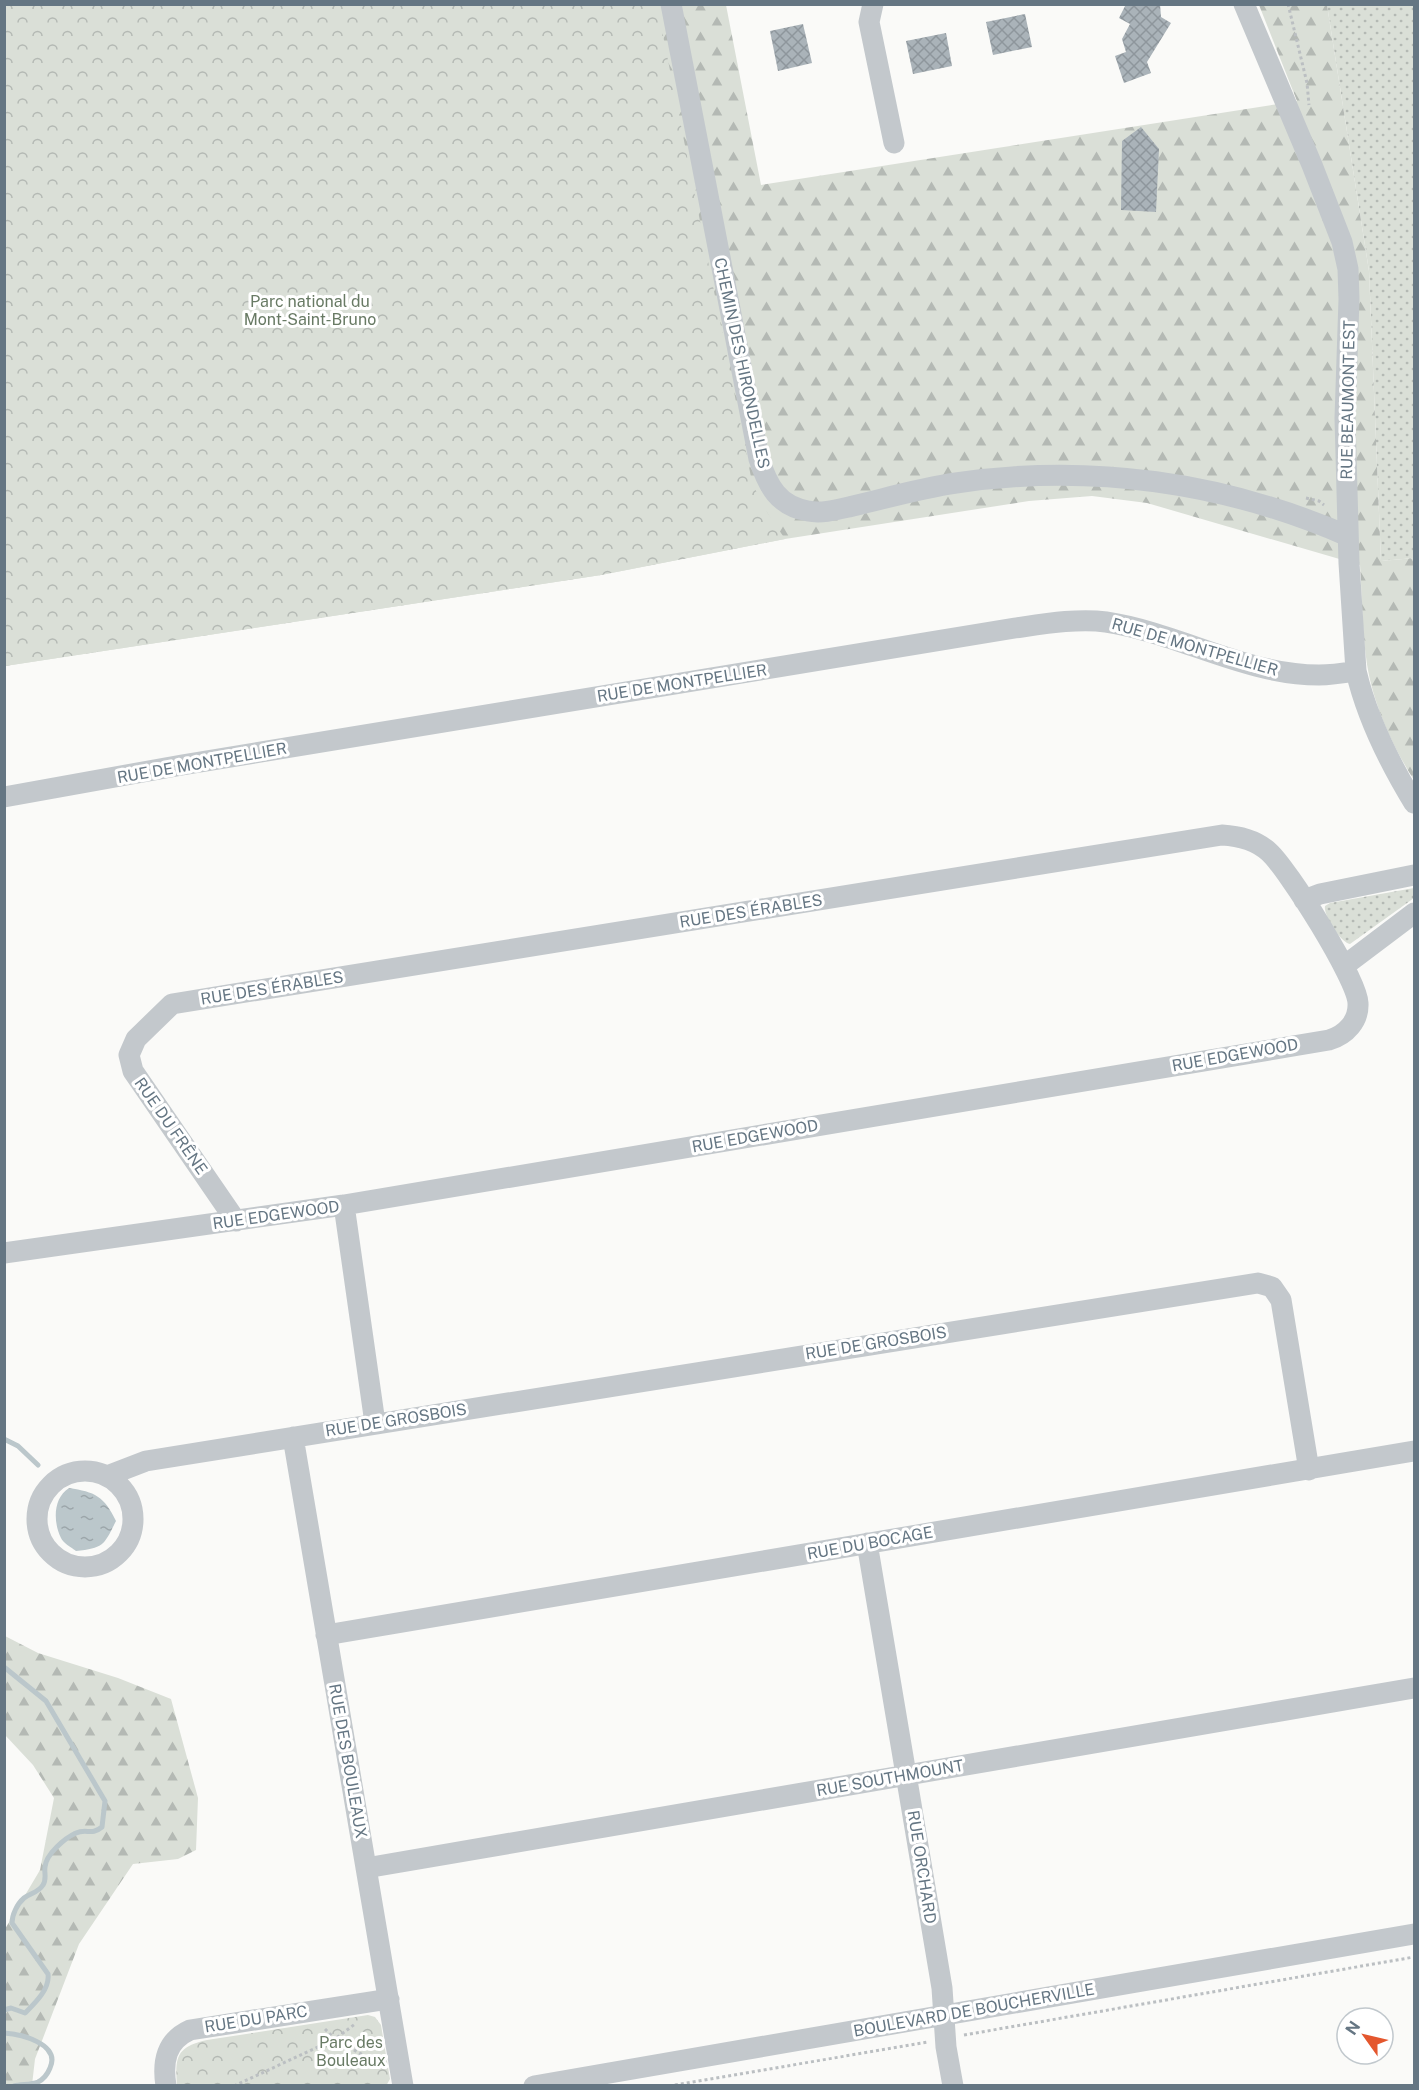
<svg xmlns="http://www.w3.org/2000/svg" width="1419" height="2090" font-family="'Public Sans',sans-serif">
<defs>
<pattern id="grass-dots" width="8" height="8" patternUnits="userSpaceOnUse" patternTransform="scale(1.5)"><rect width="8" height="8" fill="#dadfd7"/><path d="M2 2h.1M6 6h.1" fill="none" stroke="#b4b9b4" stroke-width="1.8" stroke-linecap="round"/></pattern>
<pattern id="forest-firs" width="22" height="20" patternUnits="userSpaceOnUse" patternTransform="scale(1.5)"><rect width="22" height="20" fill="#dadfd7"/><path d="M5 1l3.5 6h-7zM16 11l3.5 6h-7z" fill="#b4b9b4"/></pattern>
<pattern id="park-crowns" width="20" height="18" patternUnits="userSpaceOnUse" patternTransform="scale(1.5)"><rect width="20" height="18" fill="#dadfd7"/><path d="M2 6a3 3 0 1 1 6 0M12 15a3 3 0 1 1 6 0" fill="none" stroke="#b4b9b4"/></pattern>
<pattern id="water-ripples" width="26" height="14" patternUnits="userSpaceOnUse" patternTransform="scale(1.5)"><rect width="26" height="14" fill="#bbc7cb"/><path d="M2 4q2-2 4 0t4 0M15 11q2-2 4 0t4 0" fill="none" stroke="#9ca6aa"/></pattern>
<pattern id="building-cross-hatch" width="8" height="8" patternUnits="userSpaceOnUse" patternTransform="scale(1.5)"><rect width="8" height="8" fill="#aab3b9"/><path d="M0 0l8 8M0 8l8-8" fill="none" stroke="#8e969c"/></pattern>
</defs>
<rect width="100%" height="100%" fill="#fafaf8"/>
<path fill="url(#grass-dots)" d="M1327 5H1414V558L1381 561 1369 271Z
M1414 888V898L1350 944C1341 943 1323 915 1325 906L1330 903Z"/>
<path fill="url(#forest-firs)" d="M5 5H726L761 185 1297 101 1259 5H1327L1369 271 1381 561 1414 558V780C1391 744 1371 699 1366 657 1362 627 1362 596 1360 565L1147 503 1092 496 1029 501 785 539 601 575 5 666Z
M5 1636 38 1653 118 1678 171 1699 198 1798 196 1850 178 1859 133 1864 79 1944 35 2059 32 2085H5V1929L40 1870 54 1798 33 1765 5 1735Z"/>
<path fill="url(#park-crowns)" d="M5 4 657 5 752 482 763 506 785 539 601 575 5 666Z
M368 2015 375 2017 381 2025 390 2079 386 2086H177C175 2057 176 2047 207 2040Z"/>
<path fill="url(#water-ripples)" d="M69 1488C95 1492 104 1496 116 1521 104 1545 104 1548 76 1551 71 1547 63 1543 61 1538 53 1522 53 1498 69 1488Z"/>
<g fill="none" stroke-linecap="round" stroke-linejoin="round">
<path stroke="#bbc7cb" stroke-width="5" d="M4 1439 18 1446 38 1465
M4 1667 46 1701 105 1801 102 1827C91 1836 87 1828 76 1833 65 1838 46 1854 45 1867 44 1873 47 1879 43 1885 38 1893 30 1893 24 1898 17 1904 12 1915 12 1923L48 1974C50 1989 35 2003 25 2013L11 2008 4 2010
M4 2033C21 2034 61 2044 50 2068 48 2073 44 2079 38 2082 31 2085 21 2084 14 2086"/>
</g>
<path fill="url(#building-cross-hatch)" d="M1126 4H1160L1161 17 1171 23 1147 62 1151 73 1124 83 1115 56 1126 52 1122 39 1130 24 1119 18Z
M1025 14 1032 47 993 55 986 22Z
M803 24 812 63 778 71 770 31Z
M946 33 952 66 913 74 906 41Z
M1141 127 1159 149 1156 212 1121 210 1122 141Z"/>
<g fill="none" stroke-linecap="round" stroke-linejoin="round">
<path stroke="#bbbfc2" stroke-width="3" stroke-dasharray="3 3" stroke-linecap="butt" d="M1288 4 1307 83 1309 105
M1306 498 1319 501 1324 505
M325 2029 335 2039 382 2066
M964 2035 1414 1957
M234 2086 335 2039 355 2024
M669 2086 928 2042"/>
<path stroke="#c3c8cc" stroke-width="21" d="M671 4 759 459C768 486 778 506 808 511 823 514 839 509 853 506 887 498 921 488 956 483 1090 463 1224 482 1348 536
M873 4 869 22 894 143
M1244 4 1312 165 1342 242 1348 269 1349 299 1345 418 1349 563 1356 671C1367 718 1389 762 1414 803
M4 797 182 765 1015 628C1043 624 1078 618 1106 622 1179 633 1245 675 1319 675 1332 675 1344 673 1356 671
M1304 900 1320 894 1414 875
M1344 966 1414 913
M344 1205 375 1423
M4 1253 344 1205 1329 1040C1346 1035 1359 1021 1358 1003 1357 979 1288 869 1269 852 1256 840 1240 836 1222 835L172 1004 136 1039 129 1055 133 1071 236 1221
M293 1437 403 2086
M37 1519a48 48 0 1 1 96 0a48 48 0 1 1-96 0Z
M107 1476 146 1461 1258 1283 1272 1287 1281 1300 1309 1470
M867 1543 942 1988 946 2047 953 2086
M326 1635 1414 1451
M366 1868 1414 1688
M166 2086C162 2061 166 2041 190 2030L389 1999
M534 2086 1414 1934"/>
</g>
<g text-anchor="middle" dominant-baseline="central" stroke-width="6" stroke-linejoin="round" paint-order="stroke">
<g font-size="16" fill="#687a64" stroke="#fff">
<text x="310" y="301">Parc national du<tspan x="310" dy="18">Mont-Saint-Bruno</tspan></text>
<text x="351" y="2042">Parc des<tspan x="351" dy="18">Bouleaux</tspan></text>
</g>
<g font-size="16" fill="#657683" stroke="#fff">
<text transform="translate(742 363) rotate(78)">CHEMIN DES HIRONDELLES</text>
<text transform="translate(1348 400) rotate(-89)">RUE BEAUMONT EST</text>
<text transform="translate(1195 647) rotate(16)">RUE DE MONTPELLIER</text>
<text transform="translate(682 683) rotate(-9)">RUE DE MONTPELLIER</text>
<text transform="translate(202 763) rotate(-10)">RUE DE MONTPELLIER</text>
<text transform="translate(751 911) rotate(-9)">RUE DES ÉRABLES</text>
<text transform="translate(272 988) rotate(-9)">RUE DES ÉRABLES</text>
<text transform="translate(1235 1055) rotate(-10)">RUE EDGEWOOD</text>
<text transform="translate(171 1126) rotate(55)">RUE DU FRÊNE</text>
<text transform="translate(755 1136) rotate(-10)">RUE EDGEWOOD</text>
<text transform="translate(276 1215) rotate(-8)">RUE EDGEWOOD</text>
<text transform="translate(876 1343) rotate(-9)">RUE DE GROSBOIS</text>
<text transform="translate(396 1420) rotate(-9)">RUE DE GROSBOIS</text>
<text transform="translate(870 1543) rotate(-10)">RUE DU BOCAGE</text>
<text transform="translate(348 1761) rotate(80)">RUE DES BOULEAUX</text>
<text transform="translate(890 1778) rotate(-10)">RUE SOUTHMOUNT</text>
<text transform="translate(922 1867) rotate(81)">RUE ORCHARD</text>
<text transform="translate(974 2010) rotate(-10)">BOULEVARD DE BOUCHERVILLE</text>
<text transform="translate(256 2019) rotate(-9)">RUE DU PARC</text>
</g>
</g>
<rect width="1419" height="2090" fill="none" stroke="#657683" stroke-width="12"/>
<g transform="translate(1365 2036) rotate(304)"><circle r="28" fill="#ffffff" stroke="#c1c8cd" stroke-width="1.5"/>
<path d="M0-4.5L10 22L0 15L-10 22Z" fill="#e4572e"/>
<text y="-9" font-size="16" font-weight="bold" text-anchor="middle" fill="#657683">N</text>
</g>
</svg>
